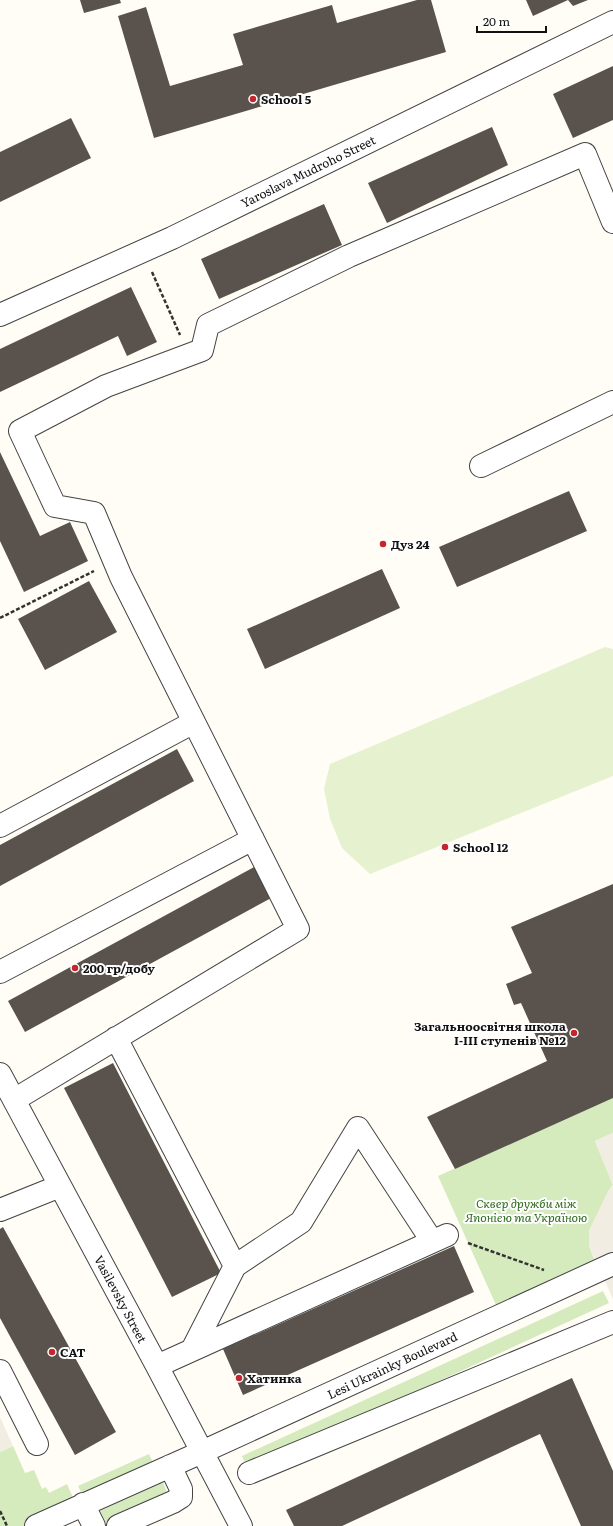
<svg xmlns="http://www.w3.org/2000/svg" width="613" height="1526" font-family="Literata,serif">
<rect width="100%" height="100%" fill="#fffdf5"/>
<path fill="#d5ebbd" d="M613 1098V1133L595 1141 613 1185 609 1190 589 1231V1246L595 1261 496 1305 438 1176Z
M603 1291 609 1303 247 1469 242 1456Z
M13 1446 25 1473 34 1470 42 1489 46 1487 49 1493 67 1484 77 1507 35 1526H0V1452Z
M149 1454 156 1469 85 1500 78 1486Z
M162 1480 168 1495 100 1525 93 1511Z"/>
<path fill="#e6f2cf" d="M605 647 613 649V776L370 874 342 848 330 819 324 789 330 764Z"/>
<path fill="#f1ede2" d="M613 1133V1185L595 1141Z
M613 1186V1299L589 1246V1231L609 1190Z
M0 1417 13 1446 0 1452Z"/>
<path fill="#5a524d" d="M80 0H120L121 3 84 13Z
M417 0H431L446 52 154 138 118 16 146 7 170 86 243 65 233 34 332 5 337 23Z
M526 0H588L573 6 568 0 533 16Z
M613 66V120L573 138 553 94Z
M71 118 91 158 0 202V152Z
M492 127 508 165 387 223 368 183Z
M324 204 342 245 219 299 201 259Z
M131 287 157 342 127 356 118 336 0 392V349Z
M0 452 40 536 70 522 88 561 24 592 0 541Z
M569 491 587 531 457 587 439 547Z
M382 569 400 608 265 669 247 629Z
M89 581 117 632 45 670 18 619Z
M177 749 194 781 0 886V845Z
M256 866 273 897 25 1032 8 1001Z
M613 884V1098L455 1169 427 1117 547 1061 521 1003 514 1005 506 984 532 973 511 927Z
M113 1063 221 1273 172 1297 64 1088Z
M3 1227 116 1432 75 1455 0 1318V1229Z
M454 1246 474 1292 243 1395 223 1349Z
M572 1378 613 1471V1526H581L540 1434 342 1526H294L286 1510Z"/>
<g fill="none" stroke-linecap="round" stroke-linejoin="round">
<g stroke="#444" stroke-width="24">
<path id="minor" d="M0 315 172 238 613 22
M481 466 613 402
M0 826 194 722
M0 972 253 839
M116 1038 235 1266 192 1350
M0 1074 157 1366 241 1526
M14 1100 298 929 121 577 94 513 55 506 20 431 106 386 202 350 208 325 349 256 585 154 613 222
M0 1210 60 1186
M235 1266 301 1222 358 1128 432 1241
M157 1366 447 1235
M0 1371 37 1444
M249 1473 613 1322
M83 1504 94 1526
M36 1526 202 1452 613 1264
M118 1526 173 1502 181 1497V1489L170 1466"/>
</g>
<path stroke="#333" stroke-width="2.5" stroke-dasharray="4 2" stroke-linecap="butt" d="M152 272 180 335
M0 618 94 571
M468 1243 544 1270
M0 1511 7 1526"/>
<use href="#minor" stroke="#fff" stroke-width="22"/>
</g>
<g fill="#c4262e" stroke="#fff" stroke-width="1.5">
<circle cx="253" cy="99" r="4"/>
<circle cx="383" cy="544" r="4"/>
<circle cx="445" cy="847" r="4"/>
<circle cx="75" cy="968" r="4"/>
<circle cx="574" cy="1033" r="4"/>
<circle cx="52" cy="1352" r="4"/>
<circle cx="239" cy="1378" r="4"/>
</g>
<g text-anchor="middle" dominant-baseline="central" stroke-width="4" stroke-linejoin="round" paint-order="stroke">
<g font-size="12" font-weight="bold" fill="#111" stroke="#fff" text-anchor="start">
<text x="261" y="99">School 5</text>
<text x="391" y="544">Дуз 24</text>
<text x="453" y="847">School 12</text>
<text x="83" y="968">200 гр/добу</text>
<text x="566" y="1026" text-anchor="end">Загальноосвітня школа<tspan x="566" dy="14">І-ІІІ ступенів №12</tspan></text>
<text x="60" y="1352">САТ</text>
<text x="247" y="1378">Хатинка</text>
</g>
<g font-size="12" fill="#111" stroke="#fff">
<text transform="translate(308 171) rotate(-26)">Yaroslava Mudroho Street</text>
<text transform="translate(121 1299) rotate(62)">Vasilevsky Street</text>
<text transform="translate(392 1365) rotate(-25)">Lesi Ukrainky Boulevard</text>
</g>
<g font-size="12" font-style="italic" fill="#2f6b1f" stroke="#fff">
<text x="526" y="1203">Сквер дружби між<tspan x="526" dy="14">Японією та Україною</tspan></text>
</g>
</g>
<path d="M477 26v6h69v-6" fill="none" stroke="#111111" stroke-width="2"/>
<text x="483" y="26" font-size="12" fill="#111111" stroke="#ffffff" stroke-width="3" paint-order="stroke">20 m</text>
</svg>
